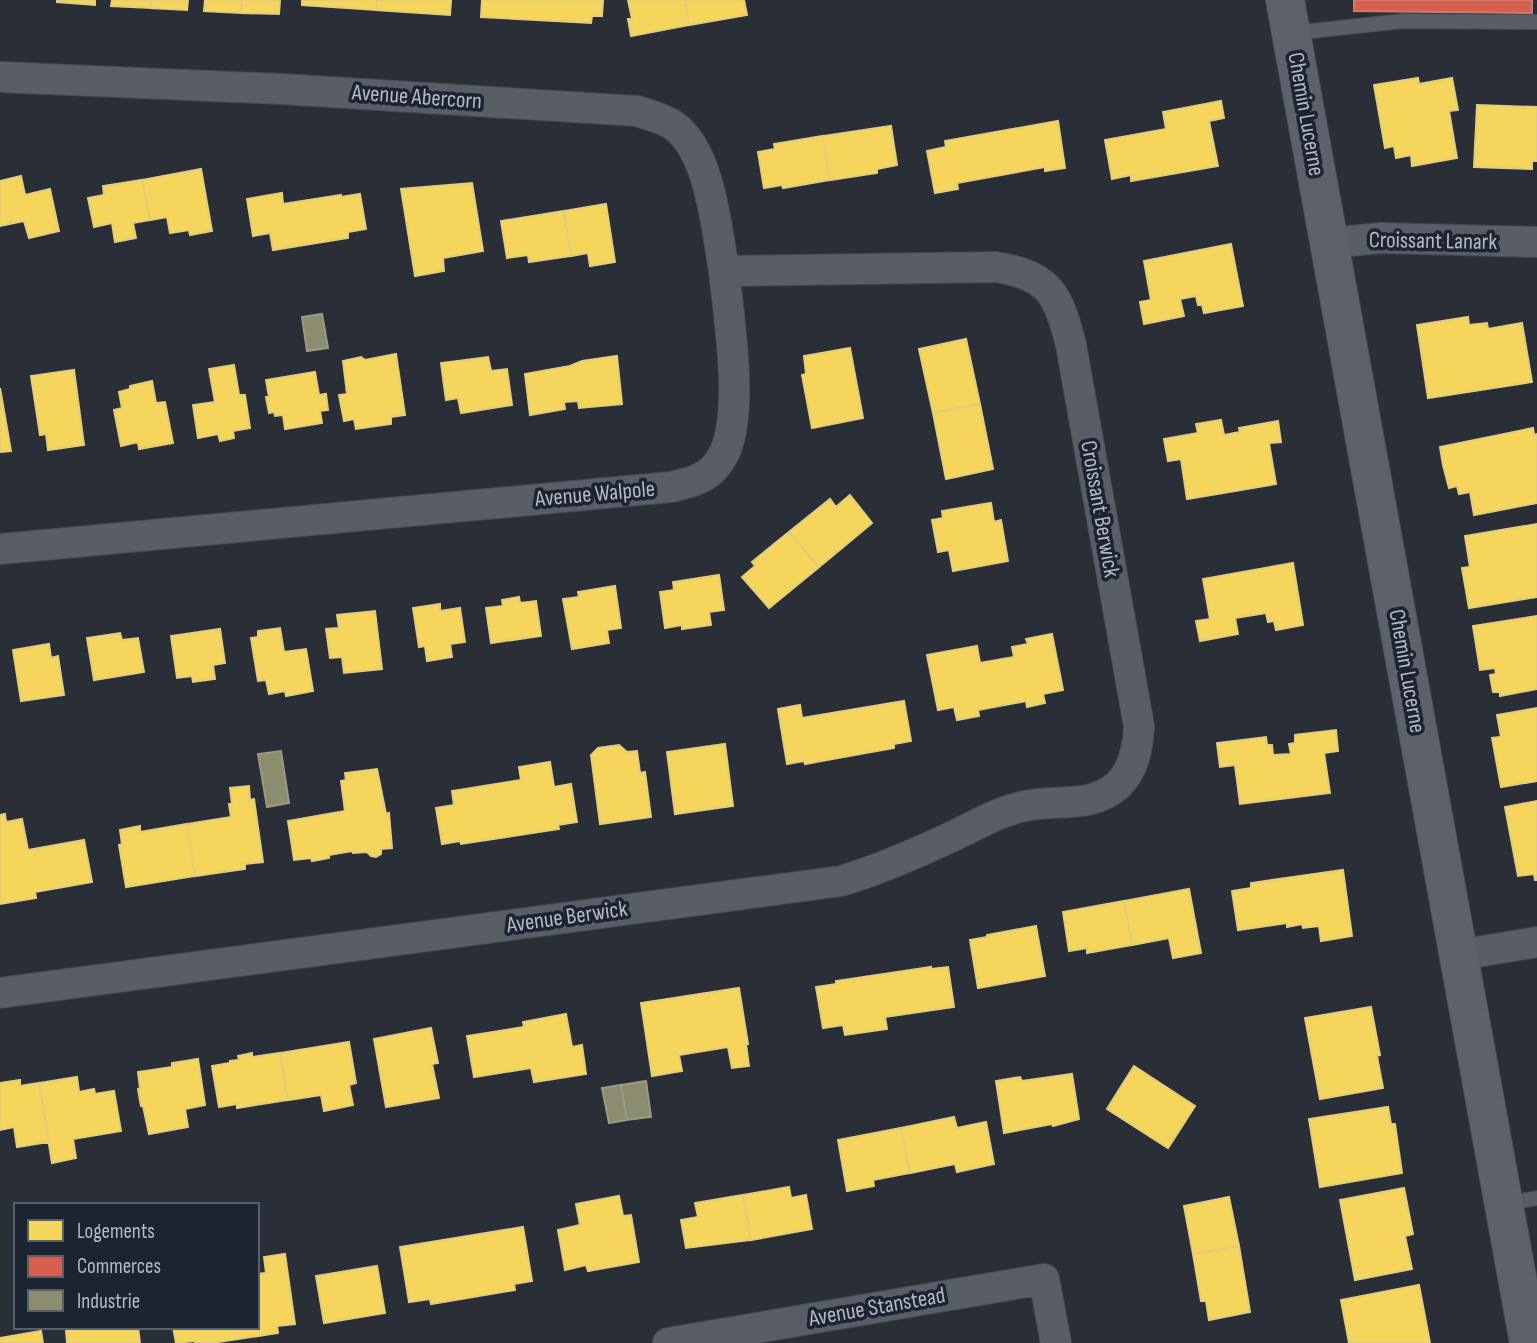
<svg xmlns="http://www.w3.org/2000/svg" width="1537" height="1343" font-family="'Sofia Sans Condensed',sans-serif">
<rect width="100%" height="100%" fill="#2a2e36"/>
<path fill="#f6d55c" stroke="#e2cd7c" stroke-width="2" d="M57 0H95V5L57 2Z
M112 0H151L150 8 111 6Z
M151 0H188L187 10 150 8Z
M205 0H242L241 13 204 11Z
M242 0H280L279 14 241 13Z
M302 0H377L376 10 302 5Z
M377 0H451L450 15 376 10Z
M482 0H603L602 16H592L591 23 481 17Z
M628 0H685L689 25 631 36 628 19H632Z
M685 0H744L747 15 689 25Z
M1418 78 1419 84 1452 78 1458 110 1449 111 1457 158 1412 166 1411 155 1396 158 1394 146 1385 148 1374 85Z
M1221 101 1224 118 1209 121 1218 166 1131 181V175L1112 179 1105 140 1166 129 1163 112Z
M1477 105 1537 107V161H1532V169L1474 167Z
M1058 121 1065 168 1045 171V167L957 183 958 189 935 193 927 151 946 147 945 141Z
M891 126 897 165 877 169V173L830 180 823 136Z
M823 136 830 180 783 188 782 185 764 188 758 152 775 149 774 144Z
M201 169 212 231 190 235 189 230 170 233 167 217 150 220 142 180Z
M21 176 25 195 50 189 59 231 29 238 24 221 0 226V181Z
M142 180 150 220 133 223 136 238 115 242 112 223 94 227 88 198 104 195 103 186Z
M472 183 483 251 443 258 444 271 415 276 401 189Z
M282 193 283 204 341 195V197L360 194 366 229 348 232V238L273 250 270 233 253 236 247 199Z
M606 204 615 262 590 266 588 253 571 256 564 211Z
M564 211 571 256 529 262 528 255 507 258 501 221Z
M1231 244 1243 306 1204 313 1202 305H1198L1196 296 1180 299 1184 316 1144 324 1140 302 1151 300 1144 261Z
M1468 317 1469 325 1487 323 1488 329 1522 323 1532 382 1428 398 1417 325Z
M966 339 980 404 933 413 919 349Z
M850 348 863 418 812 428 802 375 806 374 804 356Z
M396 354 405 415 391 417V424L356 429 354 419 344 421 339 395 347 394 343 361 361 357 365 360Z
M617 356 622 404 579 408 578 401 564 402 565 409 530 415 525 374 570 366 582 361Z
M488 357 491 371 507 369 512 405 461 413 458 398 446 400 441 363Z
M234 365 239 395H245L250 428 233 431 234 438 220 441 218 434 198 438 193 405 215 402 209 369Z
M74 370 84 445 48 450 46 434 40 435 31 376Z
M315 372 319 395 326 394 328 410 320 411 322 423 285 429 283 415 275 416 274 412 269 413 266 397H269L266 380Z
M152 381 156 403 165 402 173 443 139 449 138 442 121 446 114 410 122 408 119 392 130 389V386Z
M0 388 11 451 0 452Z
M980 404 993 469 946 479 933 413Z
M1221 420 1224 435 1240 432 1239 428 1278 421 1281 442 1269 443 1276 484 1187 499 1181 459 1168 461 1164 439 1198 433 1196 424Z
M1533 428 1534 435 1537 434V503L1474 515 1470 492 1459 494 1457 486 1449 488 1443 465 1440 447Z
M850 495 872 523 819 567 789 532 830 499 836 507Z
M991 503 994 522 1001 520 1008 561 953 571 949 550 938 552 932 520 943 518 942 511Z
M1537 524V597L1469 608 1462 568 1470 567 1465 536Z
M789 532 819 567 769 608 742 577 755 566 752 562Z
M1293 563 1303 625 1276 630 1274 621 1268 622 1266 613 1235 618 1238 634 1200 641 1196 621 1210 619 1203 579Z
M719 575 724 610 709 612 711 625 682 629V625L665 628 660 592 674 590 673 582Z
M615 586 621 628 607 630 609 643 572 649 563 599 579 597 578 592Z
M519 597 520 603 536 601 541 636 491 643 486 608 503 606 502 600Z
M440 604V611L460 608 465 642 450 644 452 657 427 661 425 646 419 647 413 608Z
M375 611 382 669 344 673 342 657 330 658 326 629 339 628 337 615Z
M1537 616V689L1500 696V692H1493L1490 675 1496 674 1495 668 1480 670 1473 626Z
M280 628 284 652 306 649 313 691 286 696 285 691 269 694 266 680 258 681 251 638 258 637V631Z
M220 629 225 663 213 665 215 679 193 682 192 676 177 678 171 636Z
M120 633 122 640 138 638 144 672 94 680 87 638Z
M1052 634 1063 690 1043 694 1045 703 1027 707 1026 701 978 710 979 716 957 720 954 707 938 710 927 655 977 646 980 663 1014 657 1012 647 1028 644 1026 639Z
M49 644 51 658 58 656 64 695 21 701 13 650Z
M904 701 911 741 894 744V748L805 764 804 761 787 764 778 709 800 705 802 718Z
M1537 708V781L1501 787 1492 738 1501 737 1497 715Z
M1336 730 1338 751 1324 753 1330 793 1240 804 1235 765 1220 767 1217 743 1266 737 1267 745H1272L1273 755 1291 754 1289 744 1295 743V735Z
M725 744 733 806 675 814 667 752Z
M619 745 627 752 637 751 640 773 645 772 651 817 600 824 591 755 598 748Z
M550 762 554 787 571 784 577 822 558 825 559 829 461 844 460 841 442 844 436 808 454 805 452 791 521 780 519 767Z
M377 769 386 814 389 813 392 848 381 849V854L376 857 371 856 367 852 353 853 352 851 329 855V858L312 861 311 858 294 860 288 821 345 811 341 781 346 780 345 773Z
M249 786 250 800 254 799 263 862 245 864V869L195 876 187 824 231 817 229 804H232L230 788Z
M1537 801V880H1535L1534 874 1518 876 1505 807Z
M5 814 6 822 22 819 28 850 84 840 92 882 35 892 36 898 0 904V815Z
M187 824 195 876 126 887 119 845 122 844 120 830 140 826V832Z
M1343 870 1352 936 1321 941 1319 926 1303 928 1302 924 1287 927V923L1238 930 1232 891 1251 888V883Z
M1189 889 1201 953 1173 958 1169 938 1132 945 1124 901Z
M1124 901 1132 945 1087 953V948L1069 951 1063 912Z
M1036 926 1045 976 978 988 970 940 987 937V935Z
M931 967V969L948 967 954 1007 885 1017 887 1029 845 1035 843 1025 823 1028 816 987 836 984V981Z
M739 988 748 1044H746L749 1066 732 1068 728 1047 679 1055 682 1071 652 1076 641 1003Z
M1371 1007 1380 1055 1377 1056 1383 1088 1320 1099 1305 1018Z
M566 1014 572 1047 582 1045 586 1074 534 1082 531 1068 474 1077 467 1036 524 1027 523 1022Z
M431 1028 438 1063 432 1064 439 1098 386 1107 374 1039Z
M349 1042 356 1083 349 1085 353 1105 324 1111 321 1095 288 1100 280 1053Z
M252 1053V1057L280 1053 288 1100 237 1108V1104L219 1107 212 1066 230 1063V1061L239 1060 238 1056Z
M198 1059 205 1105 185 1109 188 1127 149 1134 143 1106H141L138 1089 140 1088 138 1072 172 1067V1063Z
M1134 1066 1195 1106 1168 1148 1107 1109Z
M1072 1074 1079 1119 1053 1126 1052 1124 1004 1133 996 1081 1020 1077 1022 1081Z
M77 1077 79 1092 94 1089 95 1094 114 1091 121 1131 73 1139 76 1158 52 1163 39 1083Z
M20 1080V1086L39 1083 49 1142 17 1147 14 1127 0 1130V1083Z
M1388 1107 1391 1124H1395L1402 1173 1320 1187 1309 1119Z
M954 1117 957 1128 986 1122 994 1164 957 1172 955 1164 910 1173 901 1128Z
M901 1128 910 1173 873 1180 874 1186 847 1191 838 1140Z
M789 1187 791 1198 806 1195 812 1229 751 1240 743 1195Z
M1404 1188 1413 1234 1405 1236 1412 1269 1355 1280 1340 1200Z
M743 1195 751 1240 686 1248 681 1220 698 1217 695 1203Z
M619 1196 623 1216 631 1215 639 1262 588 1271 586 1265 565 1270 558 1230 580 1225 576 1204Z
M1229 1197 1239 1246 1193 1254 1184 1206Z
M523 1227 532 1281 514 1284 515 1290 431 1304 430 1299 409 1302 400 1247Z
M1239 1246 1250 1312 1209 1320 1206 1301H1201L1193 1254Z
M285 1254 295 1324 277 1326 278 1333 212 1343H195V1341L176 1343 173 1327H257V1274L266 1273 264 1257Z
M377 1266 385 1313 324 1323 316 1276Z
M1419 1285 1430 1343H1349L1341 1300Z
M80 1327H138L140 1343H67L66 1330Z
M41 1331 43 1343H0V1338Z"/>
<path fill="#d6604d" stroke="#cc7b72" stroke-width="2" d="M1354 0H1532V13L1354 11Z"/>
<path fill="#8c8c6e" stroke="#989a89" stroke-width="2" d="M322 314 328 348 307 351 302 317Z
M281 751 289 803 267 807 258 754Z
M646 1081 651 1117 627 1120 621 1085Z
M621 1085 627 1120 609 1123 602 1088Z"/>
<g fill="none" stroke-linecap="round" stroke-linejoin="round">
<g stroke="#46494f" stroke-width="16">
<path id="lane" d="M1293 33 1403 21 1537 22
M1504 1204 1537 1198"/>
</g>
<g stroke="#46494f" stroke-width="32">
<path id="street" d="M0 77 281 89 637 111C649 115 662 118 673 125 710 150 717 230 724 271
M1329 243 1381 238 1537 242
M0 549 671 487C687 483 704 480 715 467 719 462 724 455 726 449 743 406 729 318 724 271L996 267C1050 276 1058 294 1071 345L1139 726C1138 748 1134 770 1118 785 1092 809 1056 799 1025 806 999 811 975 826 951 837 913 855 881 869 841 881L0 993
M1459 955 1537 942
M668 1343 1044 1279 1056 1343"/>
</g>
<g stroke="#46494f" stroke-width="40">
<path id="secondary" d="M1285 0 1529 1343"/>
</g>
<use href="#lane" stroke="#595d64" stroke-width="14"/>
<use href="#street" stroke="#595d64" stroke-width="30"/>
<use href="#secondary" stroke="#5d6169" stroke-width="38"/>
</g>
<g text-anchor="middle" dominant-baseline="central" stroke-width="7" stroke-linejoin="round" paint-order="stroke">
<g font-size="23" fill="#b3bac7" stroke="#1c2431">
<text transform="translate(417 97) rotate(4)">Avenue Abercorn</text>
<text transform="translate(1306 114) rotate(80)">Chemin Lucerne</text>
<text transform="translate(1433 241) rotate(1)">Croissant Lanark</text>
<text transform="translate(595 494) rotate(-5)">Avenue Walpole</text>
<text transform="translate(1100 509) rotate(80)">Croissant Berwick</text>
<text transform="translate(1407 671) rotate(80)">Chemin Lucerne</text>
<text transform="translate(567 917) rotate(-8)">Avenue Berwick</text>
<text transform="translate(877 1307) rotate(-10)">Avenue Stanstead</text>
</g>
</g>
<rect x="14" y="1203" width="245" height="126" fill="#1c2431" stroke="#58606d" stroke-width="2"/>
<rect x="28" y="1220" width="35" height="21" fill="#f6d55c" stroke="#58606d" stroke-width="2"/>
<text x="77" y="1238" font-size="21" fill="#b3bac7">Logements</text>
<rect x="28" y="1256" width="35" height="21" fill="#d6604d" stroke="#58606d" stroke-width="2"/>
<text x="77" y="1273" font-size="21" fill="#b3bac7">Commerces</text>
<rect x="28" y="1290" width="35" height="21" fill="#8c8c6e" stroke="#58606d" stroke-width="2"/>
<text x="77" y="1308" font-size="21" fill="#b3bac7">Industrie</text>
</svg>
